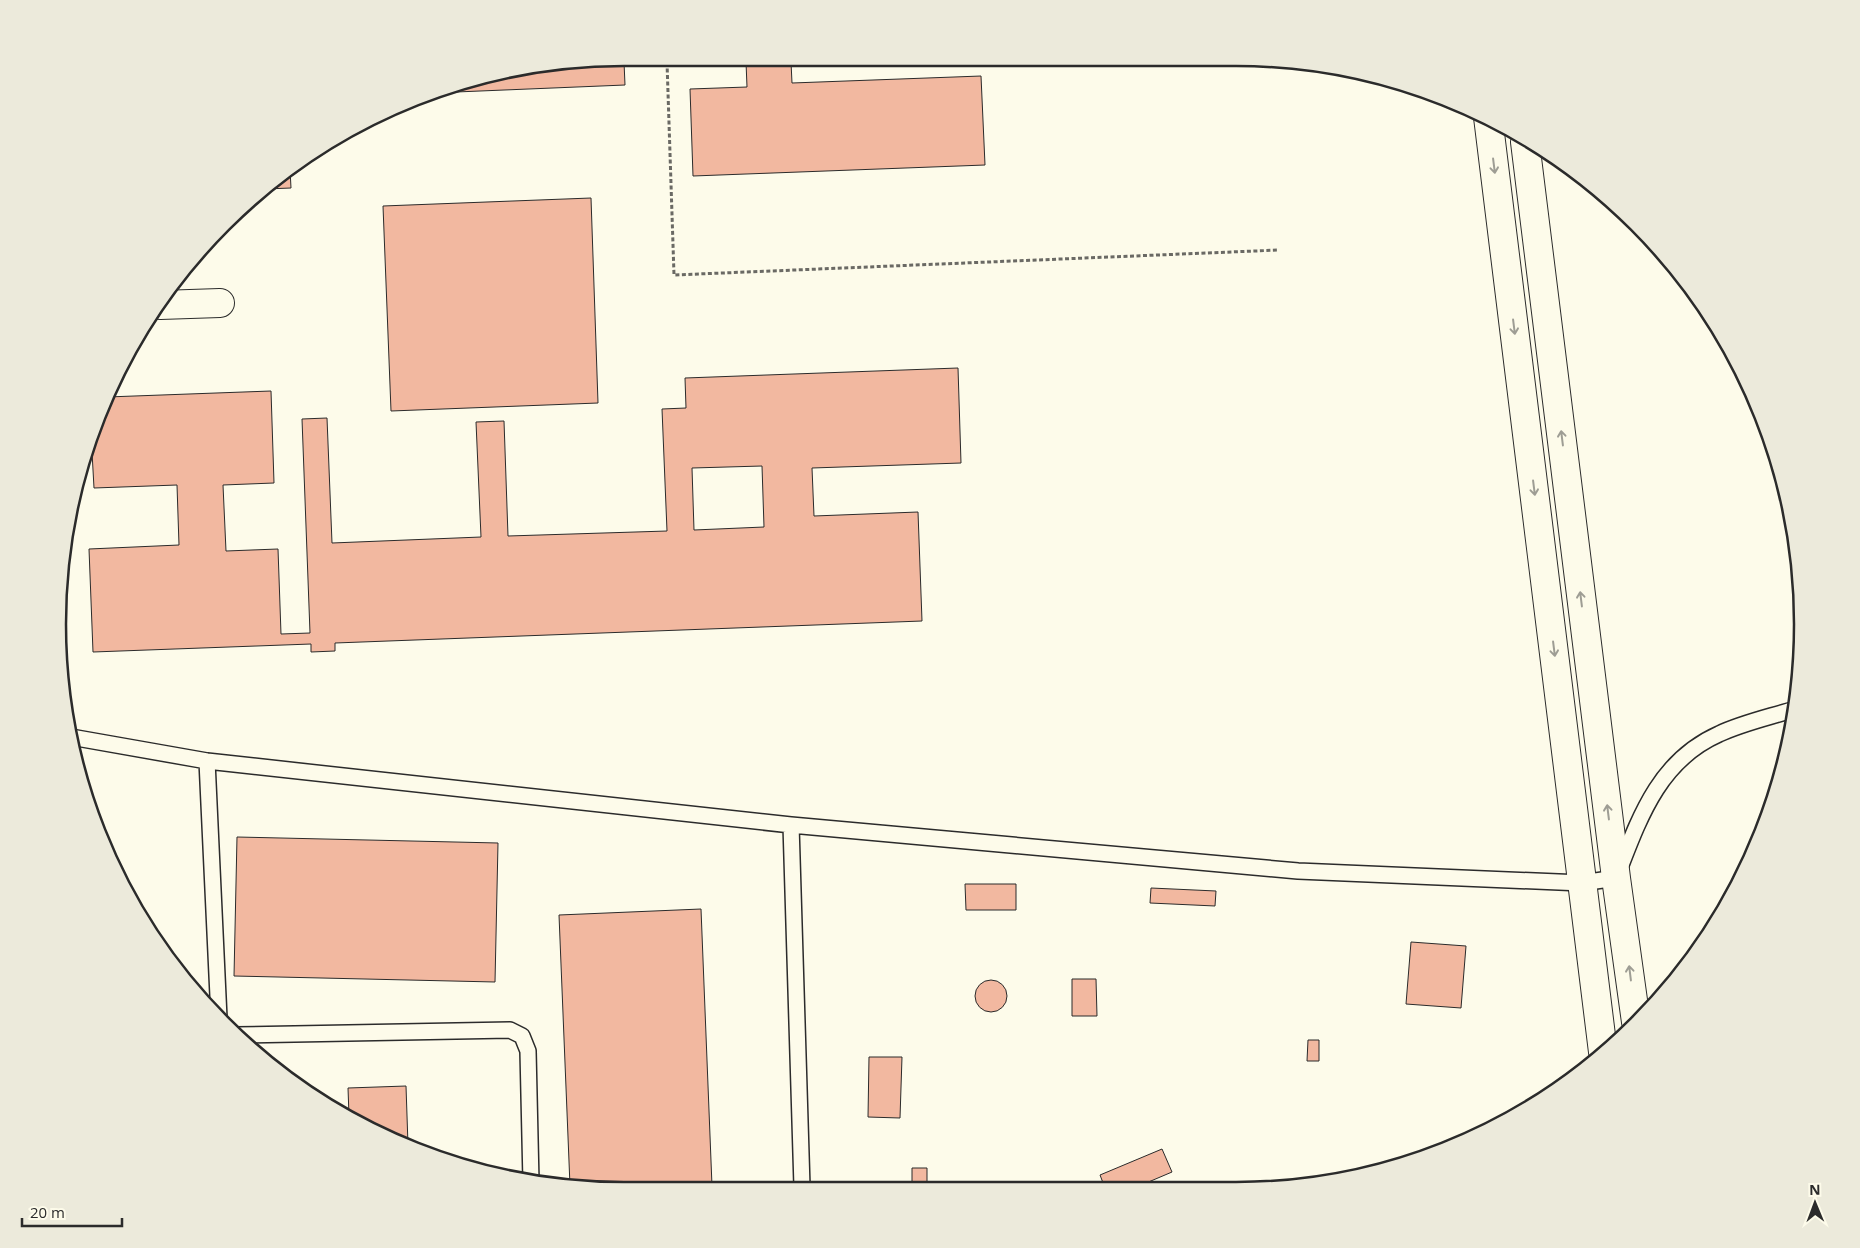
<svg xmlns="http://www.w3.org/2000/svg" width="1860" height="1248" font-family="'Open Sans',sans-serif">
<rect width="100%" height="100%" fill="#fdfbea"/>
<path fill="#f2b8a0" stroke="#2b2b2b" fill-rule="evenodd" d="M550 62H624L625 85 432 93 442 87Z
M746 62H791L792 83 981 76 985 165 693 176 690 89 747 87Z
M290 169 291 188 265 189Z
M591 198 598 403 391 411 383 206Z
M958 368 961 463 812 468 814 516 918 512 922 621 335 643V651L311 652V644L93 652 89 549 179 545 177 485 94 488 91 434 107 397 271 391 274 483 223 485 226 551 278 549 281 634 310 633 302 419 327 418 332 543 481 537 476 422 504 421 508 536 667 531 662 409 686 408 685 378ZM762 466 764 527 694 530 692 468Z
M237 837 498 843 495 982 234 976Z
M965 884H1016V910H966Z
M1151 888 1216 891 1215 906 1150 903Z
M701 909 712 1186H570L559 915Z
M1411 942 1466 946 1461 1008 1406 1004Z
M1072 979H1096L1097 1016H1072Z
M975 996a16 16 0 1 1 32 0a16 16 0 1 1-32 0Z
M1308 1040H1319V1061H1307Z
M869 1057H902L900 1118 868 1117Z
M406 1086 408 1145 374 1132 349 1116 348 1088Z
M1162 1149 1172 1172 1132 1189 1105 1188 1100 1175Z
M912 1168H927V1187H912Z"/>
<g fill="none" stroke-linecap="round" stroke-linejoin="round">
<g stroke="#2b2b2b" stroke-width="18">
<path id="lane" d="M71 737 207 761 791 825 1298 871 1582 883 1616 878C1639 819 1658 761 1719 734 1742 723 1770 717 1795 709
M207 761 219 1018
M791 825 802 1187
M236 1035 510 1030 522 1036 528 1051 531 1182"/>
</g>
<g stroke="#2b2b2b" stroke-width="30">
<path id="street" d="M1488 117 1603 1052
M1525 142 1616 878 1636 1022
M160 305 220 303"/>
</g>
<path stroke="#6a6964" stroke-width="3" stroke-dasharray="4 2.5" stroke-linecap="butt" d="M667 62 674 275 1279 250"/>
<use href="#lane" stroke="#fdfbea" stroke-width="15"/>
<use href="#street" stroke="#fdfbea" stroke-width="28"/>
</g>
<defs><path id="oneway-shaft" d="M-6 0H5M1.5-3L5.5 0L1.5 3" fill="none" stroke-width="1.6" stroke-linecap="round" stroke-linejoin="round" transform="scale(1.25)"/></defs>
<g stroke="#9e9d94">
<use href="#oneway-shaft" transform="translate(1494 166) rotate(83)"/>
<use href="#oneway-shaft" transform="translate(1514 327) rotate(83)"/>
<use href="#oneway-shaft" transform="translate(1562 438) rotate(-97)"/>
<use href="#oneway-shaft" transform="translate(1534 488) rotate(83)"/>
<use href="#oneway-shaft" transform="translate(1581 599) rotate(-97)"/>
<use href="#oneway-shaft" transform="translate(1554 649) rotate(83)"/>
<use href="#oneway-shaft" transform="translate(1608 812) rotate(-97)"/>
<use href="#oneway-shaft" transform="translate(1630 973) rotate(-97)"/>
</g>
<path d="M0 0H1860V1248H0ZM624 66H1236A558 558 0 0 1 1794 624V624A558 558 0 0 1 1236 1182H624A558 558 0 0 1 66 624V624A558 558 0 0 1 624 66Z" fill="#eceadb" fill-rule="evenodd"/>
<path fill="none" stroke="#2b2b2b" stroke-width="2.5" d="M624 66H1236A558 558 0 0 1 1794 624V624A558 558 0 0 1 1236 1182H624A558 558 0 0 1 66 624V624A558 558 0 0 1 624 66Z"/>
<g transform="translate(1815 1203) rotate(359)" stroke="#fdfbea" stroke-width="4" paint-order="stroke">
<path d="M0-4L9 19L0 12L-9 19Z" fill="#2b2b2b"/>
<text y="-8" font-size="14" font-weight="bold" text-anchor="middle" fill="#2b2b2b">N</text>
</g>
<path d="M22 1218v8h100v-8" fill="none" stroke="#2b2b2b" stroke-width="2.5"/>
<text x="30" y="1218" font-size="15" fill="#2b2b2b" stroke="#fdfbea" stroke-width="4" paint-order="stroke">20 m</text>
</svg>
